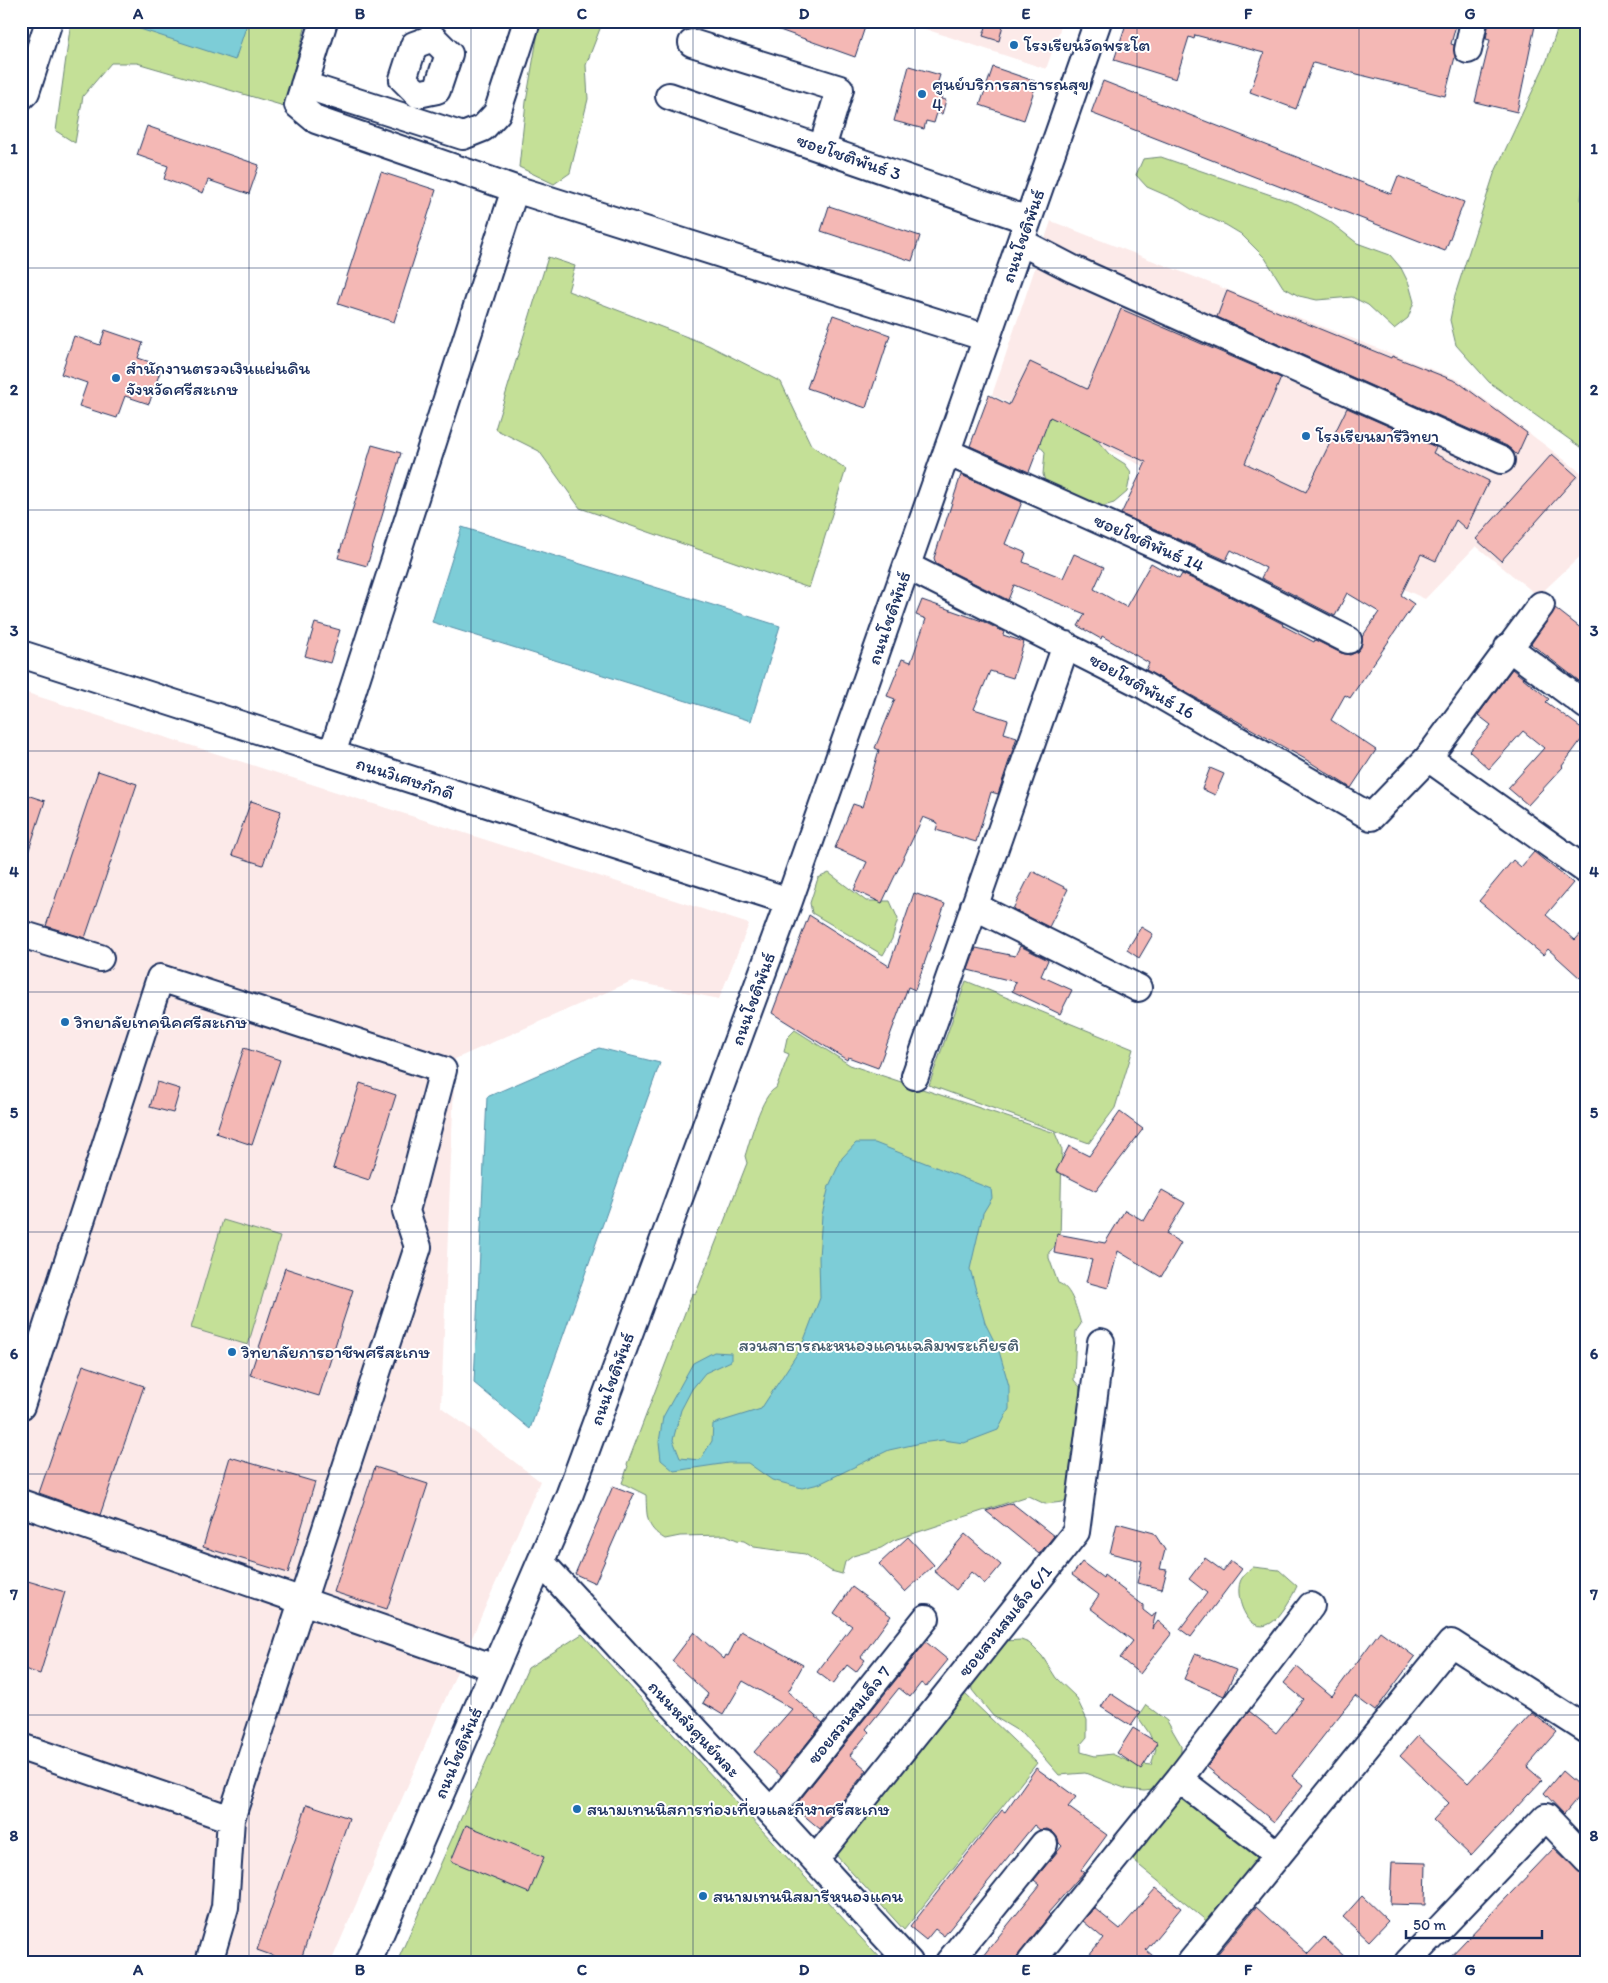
<svg xmlns="http://www.w3.org/2000/svg" width="1608" height="1983" font-family="Itim,'Playpen Sans Thai',sans-serif">
<rect width="100%" height="100%" fill="#fff"/>
<filter id="ink" filterUnits="userSpaceOnUse"><feTurbulence type="fractalNoise" baseFrequency=".02" numOctaves="2"/><feDisplacementMap in="SourceGraphic" scale="10" xChannelSelector="R" yChannelSelector="G"/><feConvolveMatrix kernelMatrix="1 2 1 2 8 2 1 2 1" color-interpolation-filters="sRGB"/></filter>
<g filter="url(#ink)">
<path fill="#fceae9" d="M901 21H1063L1046 69Z
M1051 221 1459 380 1587 477V550L1538 596 1476 546 1425 599 992 395Z
M21 691 749 924 719 999 632 981 455 1059 441 1407 540 1481 331 1962H21Z"/>
<path fill="#c4e097" stroke="#70887a" d="M71 21H307L284 106 137 63H111L83 96 75 143 56 131Z
M540 21H603L586 65 588 99 570 173 554 184 519 167 526 102Z
M1560 21H1587V141L1581 199 1587 227V452L1489 382 1456 345 1450 320 1455 295 1494 174 1547 60Z
M1161 157 1297 204 1329 221 1357 243 1390 255 1401 268 1409 284 1414 302 1408 318 1394 329 1368 305 1352 297 1317 300 1299 296 1283 287 1265 258 1241 234 1226 225 1194 211 1179 201 1147 187 1136 175 1143 159Z
M548 257 575 266 568 291 708 345 781 382 811 445 846 469 809 588 580 508 539 451 495 429Z
M1034 413 1082 423 1109 454 1125 464 1131 472 1127 492 1114 503 1093 509 1046 486 1043 474 1045 452 1028 433Z
M829 873 866 901H890L898 919 892 939 883 955 812 913 810 903 818 878Z
M966 981 1133 1049 1115 1108 1089 1143 929 1085Z
M795 1030 850 1065 1055 1133 1062 1150 1060 1242 1049 1252V1258L1058 1283C1072 1287 1077 1311 1081 1324L1076 1331 1074 1380 1080 1387 1076 1448 1071 1453 1070 1476 1075 1490 1063 1502 1045 1504 1028 1496 894 1540 881 1548 853 1556 845 1562 842 1574 831 1571 805 1554 754 1547 744 1541 737 1540 726 1535 680 1536 665 1539C645 1527 647 1516 646 1495L622 1483 628 1466 627 1465 692 1294 696 1293 747 1163 745 1156C750 1141 761 1095 776 1088L789 1054 784 1052 787 1038Z
M223 1220 280 1237 248 1345 191 1328Z
M1253 1567 1279 1570 1297 1586C1292 1597 1281 1617 1271 1623 1247 1638 1232 1592 1242 1578 1245 1574 1250 1570 1253 1567Z
M582 1634 883 1962H397L528 1668Z
M1021 1640 1029 1643 1042 1656 1056 1678 1076 1697 1087 1720V1737L1081 1744V1752L1095 1756 1112 1754 1132 1763 1151 1765 1156 1749 1149 1733 1138 1717 1146 1705 1167 1721 1181 1745V1769L1161 1789 1144 1791 1127 1789 1085 1773 1059 1775 1023 1734 993 1716 972 1690 971 1681 1004 1641Z
M964 1693 1037 1763 904 1930 834 1853Z
M1180 1794 1260 1860 1209 1923 1129 1857Z"/>
<path fill="#7dcdd7" stroke="#568ea7" d="M139 21H248L235 60 137 28Z
M462 527 780 626 751 721 432 622Z
M599 1048 660 1063 530 1429 474 1383 487 1097Z
M856 1143H875L991 1189 992 1198 983 1213 970 1269 985 1323 999 1351 1009 1386V1409L998 1430 964 1443 943 1440 921 1443 889 1450 819 1484 802 1488 772 1480 748 1463H728L674 1471 661 1460 659 1442 663 1417 693 1363 714 1352 731 1353V1361L705 1373 692 1389 681 1410 673 1440 680 1458 700 1460 712 1441 713 1424 761 1409 801 1348 820 1298 819 1257 822 1215 829 1186 842 1158Z"/>
<path fill="#f4b8b5" stroke="#1b2f5e" d="M761 21H867L855 57 760 23Z
M988 21H1004L999 41 983 36Z
M1127 21H1302L1319 26 1320 21H1457L1451 44 1454 45 1455 57 1445 96 1313 63 1296 109 1250 92 1264 53 1195 35 1194 39 1189 37 1176 79 1114 60Z
M1489 21H1536L1517 112 1475 102 1490 40 1486 39Z
M909 66 940 75 936 88 944 90 941 99 946 100 942 114 937 113 934 123 926 121 924 129 894 121Z
M993 67 1037 82 1024 120 980 105Z
M1103 81 1391 194 1398 176 1464 202 1445 251 1091 113Z
M147 126 259 165 249 194 208 180 203 193 164 179 168 166 137 155Z
M381 172 436 190 394 322 338 304Z
M829 206 920 236 912 261 821 231Z
M1227 291 1391 358 1392 356 1458 382 1527 433 1517 455 1507 446 1217 317Z
M1121 309 1281 378 1245 463 1306 492 1347 408 1436 447 1433 453 1489 481 1466 529 1456 520 1436 561 1421 554 1401 595 1414 604 1350 698 1345 695 1331 720 1376 750 1351 788 1305 759 1146 670 1149 663 1102 636 1101 639 1078 626 1085 614 1014 585 1008 600 936 564 934 558 961 475 1022 502 1005 544 1026 553 1023 562 1063 578 1074 554 1104 567 1094 589 1126 607 1151 563 1179 579 1182 574 1213 588 1283 624 1282 625 1314 642 1315 640 1341 653 1350 655 1357 652 1361 647 1362 637 1379 612 1347 593 1335 616 1261 578 1266 568 1231 550 1226 560 1121 514 1146 462 1050 417 1029 472 970 446 989 395 1009 405 1030 362 1087 389Z
M833 315 890 335 866 408 807 388Z
M105 330 143 343 138 358 162 366 149 404 125 396 117 418 79 406 87 383 61 374 74 336 100 345Z
M372 445 401 453 367 566 338 558Z
M1552 454 1577 476 1501 561 1476 539Z
M922 600 982 621 1004 632 1003 635 1024 642 1013 678 990 671 974 709 1008 720 1004 733 1017 737 998 794 991 792 976 842 936 830 938 823 923 817 882 903 854 890 867 862 835 848 853 804 862 807 879 750 875 748 895 699 887 696 902 659 911 662 926 619 916 615Z
M1555 608 1587 633V687L1531 644Z
M315 623 340 630 330 663 305 656Z
M1512 669 1549 699 1546 702 1587 732 1562 766 1563 767 1528 805 1508 788 1544 748 1523 731 1489 769 1469 751 1491 725 1478 715Z
M1210 768 1224 774 1215 795 1202 789Z
M98 771 137 784 85 938 46 926Z
M21 793 45 801 24 865H21Z
M251 801 281 811 263 865 232 855Z
M1534 852 1573 883 1546 915 1575 940 1587 927V971L1580 978 1548 949 1543 955 1479 901 1513 860 1521 867Z
M1032 871 1068 889 1049 927 1013 909Z
M914 893 945 904 915 990 908 987 878 1068 848 1057 847 1060 772 1013 809 915 889 966Z
M1141 927 1153 934 1139 958 1127 950Z
M1020 946 1048 960 1041 976 1072 990 1060 1014 1012 991 1016 982 968 970 976 948 1015 956Z
M244 1048 280 1060 252 1145 216 1133Z
M157 1082 180 1089 173 1113 150 1107Z
M360 1083 396 1095 369 1180 333 1168Z
M1120 1112 1143 1129 1096 1191 1056 1171 1069 1146 1089 1156Z
M1162 1190 1185 1203 1166 1234 1181 1243 1161 1277 1118 1251 1108 1288 1086 1282 1092 1260 1054 1253 1057 1234 1105 1243 1125 1210 1144 1221Z
M285 1268 353 1290 319 1396 250 1375Z
M83 1365 144 1386 100 1515 39 1493Z
M230 1457 315 1482 288 1573 203 1547Z
M375 1467 428 1484 387 1609 334 1592Z
M613 1486 634 1494 595 1583 575 1574Z
M1012 1503 1054 1536 1039 1554 986 1511Z
M1117 1523 1154 1533 1165 1550 1160 1569 1167 1570 1162 1589 1137 1583 1142 1561 1110 1553Z
M965 1534 1001 1565 985 1584 971 1572 956 1590 934 1571Z
M908 1537 934 1565 905 1592 879 1564Z
M1205 1558 1223 1571 1231 1561 1242 1569 1191 1637 1180 1629 1207 1593 1189 1579Z
M1082 1562 1103 1578 1104 1575 1143 1605V1610L1152 1617 1156 1612 1152 1629 1158 1621 1172 1633 1140 1674 1120 1658 1133 1641 1090 1608 1099 1595 1072 1575Z
M21 1579 65 1592 40 1674 21 1668Z
M852 1587 891 1616 861 1657 865 1660 856 1672 847 1665 833 1684 817 1672 852 1626 834 1613Z
M741 1631 803 1665 788 1692 823 1723 781 1776 754 1752 792 1709 743 1681 723 1715 703 1703 708 1694 672 1661 694 1632 724 1659 726 1655 728 1656Z
M1380 1631 1415 1657 1375 1711 1355 1696 1292 1776 1303 1785 1274 1822 1207 1767 1249 1711 1276 1733 1303 1699 1284 1683 1297 1667 1332 1696Z
M926 1642 948 1660 926 1687 921 1683 910 1697 899 1688 866 1729 869 1732 850 1755 867 1770 820 1829 794 1807Z
M1195 1654 1236 1670 1224 1696 1184 1679Z
M1110 1693 1140 1713 1131 1726 1101 1707Z
M1532 1713 1557 1732 1527 1767 1542 1780 1471 1856 1433 1820 1449 1803 1400 1756 1418 1736 1468 1783Z
M1133 1728 1158 1743 1141 1769 1117 1753Z
M1036 1768 1076 1797 1068 1807 1107 1835 1081 1870 1084 1872 1048 1913 1050 1915 1013 1962H978L1040 1885 1034 1880 1062 1846 1059 1843 1058 1838 1053 1832 1047 1829 1040 1830 1034 1825 944 1936 935 1929 926 1940 910 1927 1002 1810 1005 1812Z
M1562 1771 1584 1790 1564 1814 1544 1793Z
M307 1804 349 1818 300 1962H291L257 1950Z
M466 1825 544 1857 529 1893 451 1861Z
M1554 1848 1587 1879V1952L1578 1962H1445Z
M1392 1862 1426 1863 1425 1905 1390 1904Z
M1156 1888 1181 1908 1146 1950 1160 1962H1083L1103 1938 1083 1921 1094 1908 1120 1929Z
M1362 1896 1388 1921 1369 1941 1343 1917Z
M1256 1907 1308 1954 1324 1937 1350 1962H1211Z"/>
<g fill="none" stroke-linecap="round" stroke-linejoin="round">
<g stroke="#1b2f5e" stroke-width="30">
<path id="minor" d="M324 21 298 105 316 120 515 189 332 754
M433 38 449 54 437 90 418 94 403 79 414 45Z
M692 43 840 89 822 148
M1468 50 1474 21
M304 85 463 136 483 128 497 113 527 21
M669 96 1028 220
M21 97 26 92 49 21
M515 189 987 338
M1021 242 1073 269 1501 460
M947 452 1219 574 1348 640
M907 566 1143 685 1371 817 1428 758 1541 605
M1508 647 1587 706
M21 654 789 901
M1428 758 1587 871
M974 906 1138 988
M21 934 100 958
M915 1076 1066 645
M21 1406 160 978 443 1070 406 1211 418 1247 231 1819 225 1907 209 1962
M21 1503 495 1668
M541 1562 909 1962
M21 1747 231 1819
M1179 1779 1278 1855
M771 1812 926 1618
M815 1860 1076 1532 1101 1342
M368 1962 569 1496 789 901 1098 21
M949 1962 1044 1844
M1031 1962 1179 1779 1311 1606
M1191 1962 1451 1643 1587 1730
M1408 1962 1546 1817 1587 1860"/>
</g>
<use href="#minor" stroke="#fff" stroke-width="26"/>
</g>
</g>
<path fill="none" stroke="#1b2f5e" stroke-width="1" stroke-opacity="0.55" d="M249 21V1962M471 21V1962M693 21V1962M915 21V1962M1137 21V1962M1359 21V1962M21 268H1587M21 510H1587M21 751H1587M21 992H1587M21 1232H1587M21 1474H1587M21 1715H1587"/>
<g fill="#1f6fb2" stroke="#fff" stroke-width="2">
<circle cx="1014" cy="45" r="5"/>
<circle cx="922" cy="94" r="5"/>
<circle cx="116" cy="378" r="5"/>
<circle cx="1306" cy="436" r="5"/>
<circle cx="65" cy="1022" r="5"/>
<circle cx="232" cy="1352" r="5"/>
<circle cx="577" cy="1809" r="5"/>
<circle cx="703" cy="1896" r="5"/>
</g>
<g text-anchor="middle" dominant-baseline="central" stroke-width="4" stroke-linejoin="round" paint-order="stroke">
<g font-size="18" fill="#1b2f5e" stroke="#fff" text-anchor="start">
<text x="1024" y="45">โรงเรียนวัดพระโต</text>
<text x="932" y="84">ศูนย์บริการสาธารณสุข<tspan x="932" dy="21">4</tspan></text>
<text x="126" y="368">สำนักงานตรวจเงินแผ่นดิน<tspan x="126" dy="21">จังหวัดศรีสะเกษ</tspan></text>
<text x="1316" y="436">โรงเรียนมารีวิทยา</text>
<text x="75" y="1022">วิทยาลัยเทคนิคศรีสะเกษ</text>
<text x="242" y="1352">วิทยาลัยการอาชีพศรีสะเกษ</text>
<text x="587" y="1809">สนามเทนนิสการท่องเที่ยวและกีฬาศรีสะเกษ</text>
<text x="713" y="1896">สนามเทนนิสมารีหนองแคน</text>
</g>
<g font-size="18" fill="#1b2f5e" stroke="#fff">
<text transform="translate(849 157) rotate(19)">ซอยโชติพันธ์ 3</text>
<text transform="translate(1023 236) rotate(-71)">ถนนโชติพันธ์</text>
<text transform="translate(1149 543) rotate(24)">ซอยโชติพันธ์ 14</text>
<text transform="translate(889 618) rotate(-71)">ถนนโชติพันธ์</text>
<text transform="translate(1142 686) rotate(29)">ซอยโชติพันธ์ 16</text>
<text transform="translate(405 778) rotate(18)">ถนนวิเศษภักดี</text>
<text transform="translate(753 999) rotate(-70)">ถนนโชติพันธ์</text>
<text transform="translate(612 1379) rotate(-70)">ถนนโชติพันธ์</text>
<text transform="translate(1005 1621) rotate(-51)">ซอยสวนสมเด็จ 6/1</text>
<text transform="translate(849 1715) rotate(-51)">ซอยสวนสมเด็จ 7</text>
<text transform="translate(694 1729) rotate(47)">ถนนหลังศูนย์พละ</text>
<text transform="translate(458 1753) rotate(-67)">ถนนโชติพันธ์</text>
</g>
<g font-size="18" fill="#455b6c" stroke="#fff">
<text x="879" y="1345">สวนสาธารณะหนองแคนเฉลิมพระเกียรติ</text>
</g>
</g>
<rect width="1608" height="1983" fill="none" stroke="#fff" stroke-width="55"/>
<path d="M1406 1930v8h136v-8" fill="none" stroke="#1b2f5e" stroke-width="2.5"/>
<text x="1413" y="1930" font-size="15" fill="#1b2f5e" stroke="#ffffff" stroke-width="4" paint-order="stroke">50 m</text>
<rect x="28" y="28" width="1552" height="1928" fill="none" stroke="#1b2f5e" stroke-width="2"/>
<g font-size="16" text-anchor="middle" font-weight="bold" fill="#1b2f5e">
<text x="138" y="19">A</text>
<text x="360" y="19">B</text>
<text x="582" y="19">C</text>
<text x="804" y="19">D</text>
<text x="1026" y="19">E</text>
<text x="1248" y="19">F</text>
<text x="1470" y="19">G</text>
<text x="14" y="154">1</text>
<text x="1594" y="154">1</text>
<text x="14" y="395">2</text>
<text x="1594" y="395">2</text>
<text x="14" y="636">3</text>
<text x="1594" y="636">3</text>
<text x="14" y="877">4</text>
<text x="1594" y="877">4</text>
<text x="14" y="1118">5</text>
<text x="1594" y="1118">5</text>
<text x="14" y="1359">6</text>
<text x="1594" y="1359">6</text>
<text x="14" y="1600">7</text>
<text x="1594" y="1600">7</text>
<text x="14" y="1841">8</text>
<text x="1594" y="1841">8</text>
<text x="138" y="1975">A</text>
<text x="360" y="1975">B</text>
<text x="582" y="1975">C</text>
<text x="804" y="1975">D</text>
<text x="1026" y="1975">E</text>
<text x="1248" y="1975">F</text>
<text x="1470" y="1975">G</text>
</g>
</svg>
